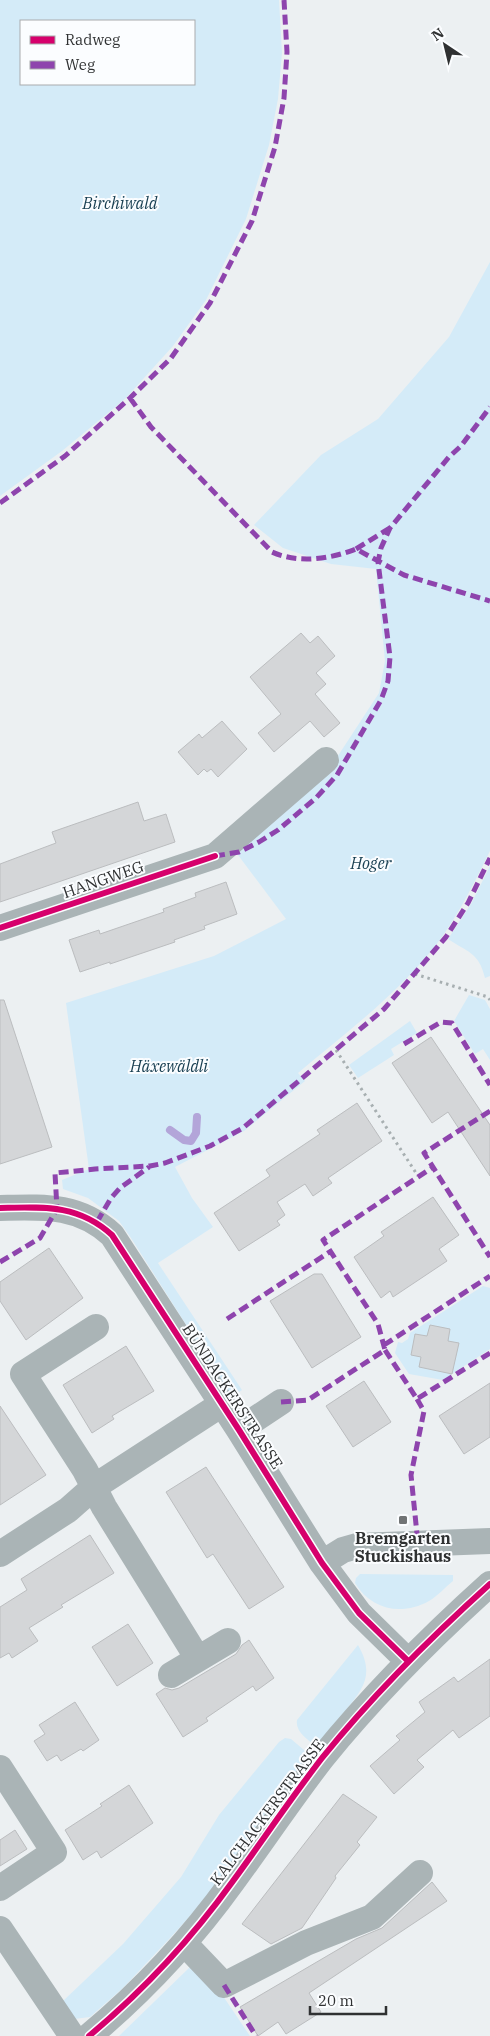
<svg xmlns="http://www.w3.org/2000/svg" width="490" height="2036" font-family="'IBM Plex Serif',serif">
<rect width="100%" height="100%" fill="#ecf0f2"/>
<path fill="#d4ebf8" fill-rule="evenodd" d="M0 0H279L282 53 278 99 269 145 246 219 206 300 173 346 125 399 62 451 0 496ZM21 21H194V84H21Z
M490 262V851C476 879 462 908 444 934 405 989 349 1030 298 1073L305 1081 244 1131 175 1167 192 1198 213 1227 158 1263 242 1390 232 1397 131 1238 119 1221 88 1198 63 1189 62 1180 89 1169 66 1003 214 956 286 919 235 851 332 765 379 693 385 661 376 569 331 564 283 548 254 525 321 455 378 419 449 337Z
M490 866V976L485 978C479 952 467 952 448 939L471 904Z
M469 995 485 1000 490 1009V1060L483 1049 475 1054 454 1021Z
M410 1021 417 1033 391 1049 394 1055 358 1078 349 1065Z
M483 1286 490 1288V1349L443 1380 409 1374 395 1353 398 1342 402 1343 408 1339 410 1333Z
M360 1574 453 1575V1581C445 1587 438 1596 429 1601 402 1616 371 1610 355 1583L356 1578Z
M358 1645C374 1673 365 1687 346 1710 336 1722 326 1734 316 1747 308 1739 295 1732 297 1720Z
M285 1738 291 1739 310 1755 202 1903 171 1937 123 1988 90 2017 74 2019 63 2001 123 1944 181 1877 219 1815 279 1742Z
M190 1967 223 1996 250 2036H119Z"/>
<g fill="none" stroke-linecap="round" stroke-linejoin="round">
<path stroke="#b3a5d9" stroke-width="8" d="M170 1130 184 1140 191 1141 196 1133 197 1117"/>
</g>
<path fill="#d4d6d8" stroke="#bbbdbf" d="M301 633 310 643 318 636 335 656 316 673 326 684 315 694 340 723 324 737 310 721 274 752 258 733 281 714 250 677Z
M222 721 247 749 218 777 211 769 207 772 204 769 198 775 178 752 199 734 202 738Z
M138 802 144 821 166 814 175 842 0 902V864L56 843 52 832Z
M226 882 237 914 204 926 205 929 174 940 175 942 110 964V962L80 972 69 940 99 930 100 934 164 912 163 909 196 897 195 893Z
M0 1000H4L52 1147 0 1164Z
M431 1037 490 1125V1176L448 1112 432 1123 392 1063Z
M357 1103 382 1141 328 1178 332 1183 313 1196 305 1184 277 1202 285 1215 277 1221 280 1225 239 1251 214 1213 270 1176 266 1170 320 1134 317 1130Z
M433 1197 459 1235 439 1249 447 1261 393 1297 390 1291 381 1298 354 1257 384 1236 381 1232Z
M49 1248 83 1298 26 1340 0 1301V1282Z
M314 1274H322L361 1337 312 1368 270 1301Z
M430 1325 450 1329 448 1341 459 1343 452 1374 419 1367 421 1357 411 1355 415 1334 427 1336Z
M126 1346 154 1391 112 1416 114 1419 92 1433 63 1385Z
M364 1381 391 1422 353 1447 326 1406Z
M490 1383V1437L464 1454 439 1416Z
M0 1406 46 1475 0 1505Z
M206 1467 284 1587 249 1609 213 1554 207 1558 166 1492Z
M90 1535 114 1573 61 1605 63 1607 29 1628 38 1641 12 1658 9 1653 0 1658V1607L27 1590 21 1579Z
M128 1624 153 1663 117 1686 92 1647Z
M249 1640 274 1678 256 1691 253 1686 206 1718 208 1721 183 1737 156 1694 165 1688 172 1690 179 1688 236 1654 242 1645Z
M490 1659V1716L459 1738 453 1730 417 1760 424 1767 394 1794 370 1766 400 1740 396 1736 425 1712 419 1702 454 1677 458 1682Z
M75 1702 99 1740 83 1751 81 1749 61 1761 57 1755 47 1761 34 1741 45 1734 39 1725Z
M129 1785 153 1823 101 1858 97 1851 83 1860 65 1830 102 1806 100 1804Z
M343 1794 377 1817 357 1842 360 1845 335 1876 336 1878 302 1928 271 1944 242 1924Z
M15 1830 27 1849 0 1866V1840Z
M432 1882 447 1901 309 1993 321 2012 286 2034 278 2022 258 2036 240 2007 356 1939 382 1928Z"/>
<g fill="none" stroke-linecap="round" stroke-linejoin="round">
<path stroke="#a7afb1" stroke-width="3" stroke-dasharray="2.5 4" stroke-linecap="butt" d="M415 974 488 997 490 1000
M336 1050 418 1176"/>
<path stroke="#aab4b6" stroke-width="26" d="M0 928 215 856 326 760
M0 1208C43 1207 78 1204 112 1235L239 1430 322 1563 359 1613 408 1661
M96 1327 23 1374 85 1470 104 1507 198 1659
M239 1430 281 1402
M0 1554 68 1510 94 1487 222 1404
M322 1563 343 1550 357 1546 490 1541
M171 1675 228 1641
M0 1768 54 1852 0 1888
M0 1929 72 2036
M184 1943 224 1985 306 1943 372 1917 420 1873
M89 2036C143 1991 192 1938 233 1881 263 1840 291 1798 322 1758 373 1695 430 1638 490 1584"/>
<path stroke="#8e44ad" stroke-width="5" stroke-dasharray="10 5" stroke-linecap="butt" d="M130 398 151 427 272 552C299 564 330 559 356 549L404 575 490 601
M0 503 65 456 130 398 171 358 210 303 252 221 275 147 284 98 287 52 284 0
M356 549 390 528
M215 856 239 852 259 842 278 830 316 798 337 775 381 700 388 681 390 657 378 562 381 548 390 528 449 457 461 446 490 407
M404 1044 441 1022 452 1023 490 1085
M490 1111 424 1153 490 1257
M97 1222 111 1198 120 1188 149 1167
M0 1262 40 1238 57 1209 55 1173 95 1169 150 1166 165 1163 210 1146 243 1128 384 1009 446 937 468 903 490 858
M227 1319 331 1251
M384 1345 490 1276
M385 1350 417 1399 490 1353
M417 1399 424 1411 411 1475 418 1544
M281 1402 308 1400 385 1350 378 1324 323 1240 433 1167
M224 1985 256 2036"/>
<g stroke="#fbfdff" stroke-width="9">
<path id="cycleway" d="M0 928 215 856
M0 1208C43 1207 78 1204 112 1235L239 1430 322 1563 359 1613 408 1661
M89 2036C143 1991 192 1938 233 1881 263 1840 291 1798 322 1758 373 1695 430 1638 490 1584"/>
</g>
<use href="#cycleway" stroke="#d6006c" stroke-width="6"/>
</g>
<rect fill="#717475" stroke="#fbfdff" stroke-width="2" x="398" y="1515" width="10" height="10" rx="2.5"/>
<g text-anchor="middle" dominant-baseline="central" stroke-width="4" stroke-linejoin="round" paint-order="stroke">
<g font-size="16" font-style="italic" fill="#173e51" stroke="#fbfdff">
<text x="120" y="203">Birchiwald</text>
<text x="371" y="863">Hoger</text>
<text x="169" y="1066">Häxewäldli</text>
</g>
<g font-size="16" fill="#2f3132" stroke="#fbfdff">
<text transform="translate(103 879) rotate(-19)">HANGWEG</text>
<text transform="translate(233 1396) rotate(57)">BÜNDACKERSTRASSE</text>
<text transform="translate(267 1812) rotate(-53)">KALCHACKERSTRASSE</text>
</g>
<g font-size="16" font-weight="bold" fill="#2f3132" stroke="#fbfdff">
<text x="403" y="1538">Bremgarten<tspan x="403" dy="18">Stuckishaus</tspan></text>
</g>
</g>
<rect x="20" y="20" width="175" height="65" fill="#fbfdff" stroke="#a9abad"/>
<rect x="30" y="36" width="25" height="8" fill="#d6006c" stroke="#a9abad"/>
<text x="65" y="45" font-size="15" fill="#2f3132">Radweg</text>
<rect x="30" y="61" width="25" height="8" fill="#8e44ad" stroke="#a9abad"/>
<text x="65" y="70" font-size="15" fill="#2f3132">Weg</text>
<g transform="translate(445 45) rotate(325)" stroke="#fbfdff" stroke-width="4" paint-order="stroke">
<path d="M0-4L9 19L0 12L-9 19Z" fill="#2f3132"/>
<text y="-8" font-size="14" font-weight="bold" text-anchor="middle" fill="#2f3132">N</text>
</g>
<path d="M310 2006v8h76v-8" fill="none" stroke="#2f3132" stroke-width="2.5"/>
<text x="318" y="2006" font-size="15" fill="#2f3132" stroke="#fbfdff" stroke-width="4" paint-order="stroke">20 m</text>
</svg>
